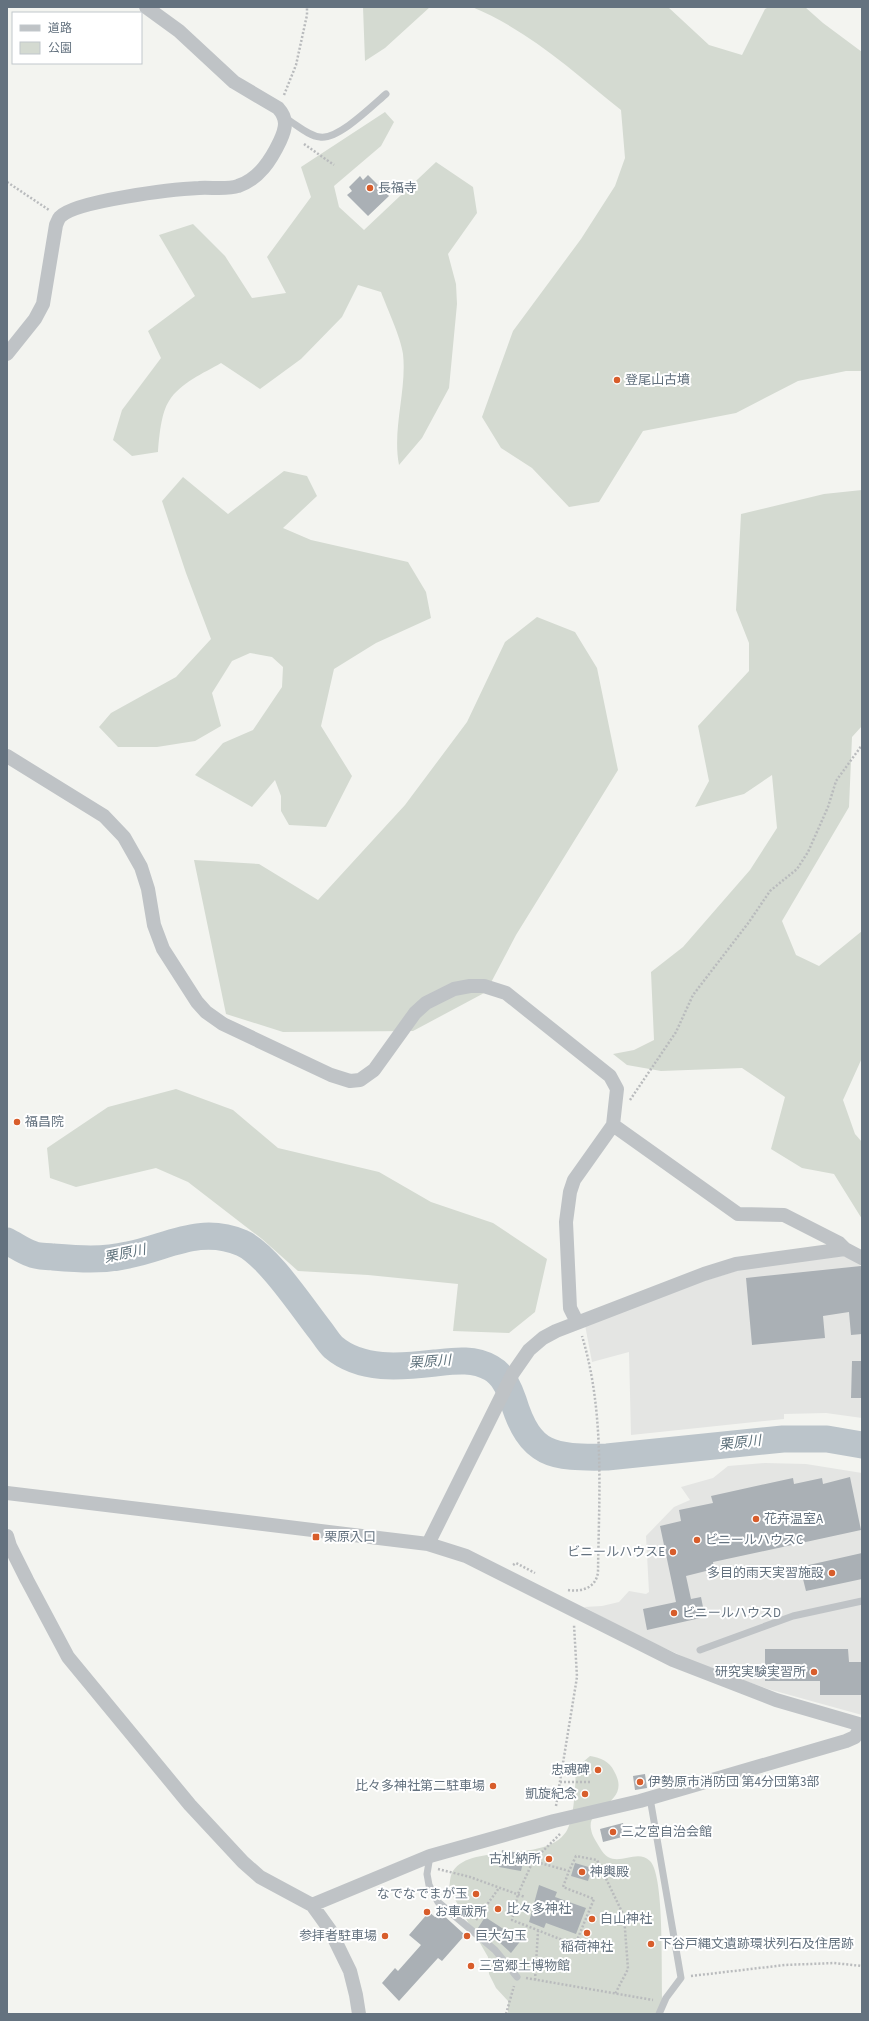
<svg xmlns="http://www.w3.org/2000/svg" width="869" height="2021" font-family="'Source Sans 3','Noto Sans JP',sans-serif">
<rect width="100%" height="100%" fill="#f3f4f0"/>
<path fill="#e4e5e3" d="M844 1256 862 1264V1418L826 1413 784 1414V1419L631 1435 629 1352 592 1362 585 1325 672 1291 746 1268Z
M765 1463 806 1464 862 1473V1715L768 1689 706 1667 636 1635 584 1607 602 1606 619 1602 629 1591 646 1594 649 1592 646 1536 674 1507 690 1500 681 1487 713 1478 728 1466Z"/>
<path fill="#d4dad1" d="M363 7H430L385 48 365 61Z
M472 7H668L709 45 742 55 765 9 769 7H805L823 23 862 52V371H846L798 381 736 413 643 431 599 502 569 507 532 468 501 448 482 417 513 331 581 239 615 186 625 158 621 110C574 72 528 30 472 7Z
M385 112 394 122 381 146 334 186 339 207 364 230 436 162 473 187 477 213 448 254 456 284 457 304 449 388 422 438 399 465C392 429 407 390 403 354 401 338 387 308 381 292L358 285 342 317 301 359 260 389 221 363C204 373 180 383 169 401 161 413 159 438 158 452L132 456 113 440 122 410 161 358 148 331 195 296 159 235 193 224 225 256 252 298 286 293 267 257 311 197 301 167Z
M284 471 307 476 317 496 283 528 311 540 408 562 426 592 431 618 376 643 334 669 321 726 352 776 326 827 289 825 281 811V796L275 780 252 807 195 775 223 743 253 730 282 687 283 667 272 657 250 653 232 661 212 693 221 726 195 741 157 747H118L99 727 111 713 176 677 211 639 186 573 162 501 183 477 228 514Z
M862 490V726L852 737 849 807 782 921 796 955 819 966 862 931V1058L843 1100 855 1134 862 1142V1219L834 1174 802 1168 771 1149 785 1097 742 1068 661 1071 627 1065 613 1054 634 1050 654 1040 651 972 683 947 750 870 777 828 772 775 744 794 695 807 709 781 698 726 749 671V643L736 610 741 514 824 494Z
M537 617 575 632 597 668 618 770 516 935 486 992 413 1031 283 1032 226 1014 194 860 259 864 318 900 405 805 467 722 505 642Z
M176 1089 233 1110 278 1148 379 1172 431 1202 493 1223 547 1259 535 1312 509 1333 453 1331 458 1284 368 1275 298 1271 262 1239 188 1182 156 1168 76 1187 50 1178 47 1148 108 1107Z
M590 1756C601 1758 609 1761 614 1771 633 1804 586 1806 591 1829 592 1836 596 1841 600 1848 614 1873 635 1846 650 1861 666 1877 660 1986 663 2014H508V2001L496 1988 489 1974 488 1957 449 1889C450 1883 450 1875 453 1871 472 1842 544 1864 566 1832 575 1818 575 1785 576 1768Z"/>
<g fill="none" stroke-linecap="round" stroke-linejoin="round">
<path stroke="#bbc4ca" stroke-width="27" d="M7 1241C15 1245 23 1251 32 1254 38 1257 47 1256 53 1257 78 1259 103 1261 128 1255 168 1247 200 1225 242 1243 267 1254 302 1307 320 1330 324 1335 328 1342 333 1347 361 1371 401 1367 435 1363 454 1361 473 1358 491 1368 502 1374 509 1388 513 1400 530 1456 552 1458 607 1457L783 1439H827L862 1445"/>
</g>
<path fill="#aab0b5" d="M368 175 389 196 368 216 347 195 352 191 349 187 360 176 363 180Z
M861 1266 862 1334 851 1335 849 1312 823 1316 825 1338 752 1345 746 1278Z
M852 1361H862V1398H851Z
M850 1477 861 1530 713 1562 714 1569 686 1576 691 1599 701 1597 705 1617 647 1630 643 1609 676 1602 660 1526 681 1521 679 1510 713 1503 711 1496 793 1478 794 1484 822 1478 823 1484Z
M862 1553V1579L806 1591 800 1567Z
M765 1649H848L849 1662H862V1695H820V1681H765Z
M645 1774 647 1788 635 1790 633 1776Z
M623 1823 626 1836 603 1842 600 1829Z
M502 1850 525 1854 521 1871 499 1867Z
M575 1863 592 1868 588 1881 571 1876Z
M539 1885 557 1892 555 1897 586 1908 576 1934 546 1923 544 1928 529 1922Z
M429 1912 435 1917 440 1912 465 1935 442 1961 438 1958 399 2001 382 1983 395 1968 398 1971 421 1945 409 1935Z
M485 1917 511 1934V1936L522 1939 511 1953 499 1942 478 1928Z"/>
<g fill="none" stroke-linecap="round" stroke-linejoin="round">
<path stroke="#b9bbbd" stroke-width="2.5" stroke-dasharray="2 2" stroke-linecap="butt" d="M284 95 296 65 307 15V7
M304 144 334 165
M7 182 49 210
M630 1100 676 1032 693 995 749 922 770 891 797 869 808 852 828 807 836 781 862 745
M513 1565 516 1563 535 1573
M568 1590C582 1592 596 1588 598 1572 599 1493 605 1412 582 1336
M560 1782H592
M556 1806 577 1677 574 1625
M560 1834 533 1861 518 1894 512 1920 575 1945 594 1899 563 1887 569 1871
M533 1861 569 1871 576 1856 597 1860 624 1916 628 1969 615 1994
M438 1869 470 1877 525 1897
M476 1920 499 1888
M691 1976 785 1965 834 1963 862 1966
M526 1978 653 2000
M535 1980 538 1931
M506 2014 514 1986"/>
<path stroke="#bfc3c6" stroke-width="7" d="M285 118C296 124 308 136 320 137 338 140 372 106 386 94
M700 1650 793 1616 862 1601
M650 1798 681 1978 666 1998 659 2014
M430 1856 427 1874 429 1885 438 1902 495 1950 517 1977"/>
<path stroke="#bfc3c6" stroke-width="14" d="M7 354 35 319 43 304 56 225C57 223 58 219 60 217 74 201 174 189 199 188 210 187 227 190 238 186 259 179 271 160 280 141 286 128 288 119 278 108L234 82 179 31 146 7
M7 756 104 816 124 837 141 867 148 889 154 925 163 949 197 1002 206 1012 223 1024 331 1075 350 1081 360 1080 374 1070 415 1013 426 1003 454 989 470 986H484L506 993 610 1076 617 1089 613 1125 574 1180 570 1192 566 1222 570 1308 577 1322
M613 1125 738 1214 784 1215 839 1243 845 1249 862 1258
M7 1493 428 1544 466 1556 673 1660 776 1700 862 1725
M7 1536 10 1546 27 1580 68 1657 190 1805 243 1862 260 1877 312 1905 320 1916 330 1930 350 1971 356 1995 359 2014
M428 1544 513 1373 529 1350 543 1338 556 1331 704 1274 736 1264 845 1249
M312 1905 430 1856 554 1821 640 1801 846 1741 855 1737 862 1725"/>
</g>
<g fill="#d85d2b" stroke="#fff" stroke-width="1.5">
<circle cx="370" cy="188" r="4"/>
<circle cx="617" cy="380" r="4"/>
<circle cx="17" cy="1122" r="4"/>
<circle cx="756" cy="1519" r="4"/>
<rect x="312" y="1533" width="8" height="8" rx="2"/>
<circle cx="697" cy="1540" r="4"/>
<circle cx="673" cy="1552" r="4"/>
<circle cx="832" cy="1573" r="4"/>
<circle cx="674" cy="1613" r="4"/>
<circle cx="814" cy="1672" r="4"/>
<circle cx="598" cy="1770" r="4"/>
<circle cx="640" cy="1782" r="4"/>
<circle cx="493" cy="1786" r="4"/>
<circle cx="585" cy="1794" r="4"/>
<circle cx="613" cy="1832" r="4"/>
<circle cx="549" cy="1859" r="4"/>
<circle cx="582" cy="1872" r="4"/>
<circle cx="476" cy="1894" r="4"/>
<circle cx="498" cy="1909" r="4"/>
<circle cx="427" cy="1912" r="4"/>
<circle cx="592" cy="1919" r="4"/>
<circle cx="587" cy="1933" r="4"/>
<circle cx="385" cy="1936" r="4"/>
<circle cx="467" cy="1936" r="4"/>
<circle cx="651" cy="1944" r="4"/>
<circle cx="471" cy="1966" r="4"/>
</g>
<g text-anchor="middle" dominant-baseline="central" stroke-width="4" stroke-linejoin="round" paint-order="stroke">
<g font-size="13" fill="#64727f" stroke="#fff" text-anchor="start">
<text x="378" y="188">長福寺</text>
<text x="625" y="380">登尾山古墳</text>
<text x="25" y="1122">福昌院</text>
<text x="764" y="1519">花卉温室A</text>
<text x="324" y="1537">栗原入口</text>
<text x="705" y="1540">ビニールハウスC</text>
<text x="665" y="1552" text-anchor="end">ビニールハウスE</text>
<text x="824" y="1573" text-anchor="end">多目的雨天実習施設</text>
<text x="682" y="1613">ビニールハウスD</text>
<text x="806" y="1672" text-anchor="end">研究実験実習所</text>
<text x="590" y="1770" text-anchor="end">忠魂碑</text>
<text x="648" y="1782">伊勢原市消防団 第4分団第3部</text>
<text x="485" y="1786" text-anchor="end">比々多神社第二駐車場</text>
<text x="577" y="1794" text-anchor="end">凱旋紀念</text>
<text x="621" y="1832">三之宮自治会館</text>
<text x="541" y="1859" text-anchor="end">古札納所</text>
<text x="590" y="1872">神輿殿</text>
<text x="468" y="1894" text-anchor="end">なでなでまが玉</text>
<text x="506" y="1909">比々多神社</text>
<text x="435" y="1912">お車祓所</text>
<text x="600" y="1919">白山神社</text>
<text x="377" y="1936" text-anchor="end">参拝者駐車場</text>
<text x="475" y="1936">巨大勾玉</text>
<text x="659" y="1944">下谷戸縄文遺跡環状列石及住居跡</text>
<text x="587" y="1947" text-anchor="middle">稲荷神社</text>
<text x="479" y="1966">三宮郷土博物館</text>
</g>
<g font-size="14" font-style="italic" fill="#60737d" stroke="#fff">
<text transform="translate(125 1254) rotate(-12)">栗原川</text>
<text transform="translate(430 1362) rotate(-4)">栗原川</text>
<text transform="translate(740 1443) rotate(-6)">栗原川</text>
</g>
</g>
<rect width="869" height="2021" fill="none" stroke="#64727f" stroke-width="16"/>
<rect x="12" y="12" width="130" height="52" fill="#ffffff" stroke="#c1c7cc"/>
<rect x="20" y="25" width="20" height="6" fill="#bfc3c6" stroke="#c1c7cc"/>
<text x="48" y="32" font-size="12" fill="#64727f">道路</text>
<rect x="20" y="42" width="20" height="12" fill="#d4dad1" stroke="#c1c7cc"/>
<text x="48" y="52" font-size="12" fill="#64727f">公園</text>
</svg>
